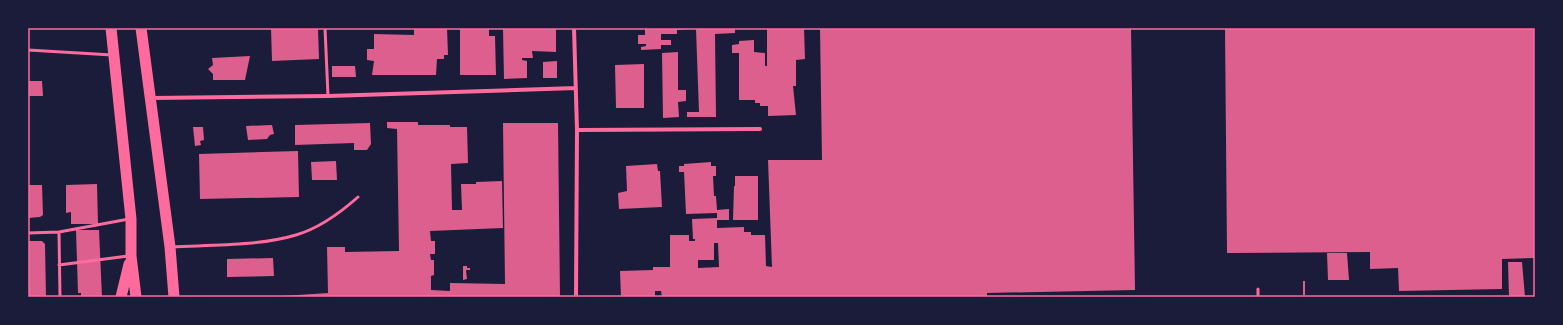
<svg xmlns="http://www.w3.org/2000/svg" width="1563" height="325" viewBox="0 0 1563 325" font-family="Quicksand,sans-serif">
  <style>
    .building { fill: #dd5f8e; fill-rule: evenodd }
    .lines { fill: none; stroke-linecap: round; stroke-linejoin: round }
    .service { stroke: #ff6b9d; stroke-width: 3 }
    .minor { stroke: #ff6b9d; stroke-width: 4 }
    .trunk { stroke: #ff6b9d; stroke-width: 11 }
    .neatline { fill: none; stroke: #ff6b9d; stroke-width: 1.5 }
  </style>
  <rect width="100%" height="100%" fill="#1b1b3a"/>
  <path class="building" d="M271 28H318L319 59 272 61Z
    M414 28H447L448 55H444V59H437L436 75H372L374 61 367 60V49H374V34L414 35Z
    M460 28H489V36H495L496 75H460Z
    M510 28H556V52L532 51 533 58H522V60L527 61V78L504 79 503 29Z
    M645 28H689V29L677 30V34H661V40H671V45H661V49L641 50V47L646 46V44H638V35H645Z
    M692 28H735V33L715 34 716 117H687V112H699L696 29H692Z
    M767 28H804L805 59 796 60V86H793L796 115 768 116V106H760V103H755V100H739V53H732V45L739 44V41L754 40V52L765 53V66H767Z
    M820 28H1131L1135 290 987 293V297H662L661 291H655V297H621L620 271 653 270V267H670V235H689V241H695V239H693L692 219 717 218V213L686 214 684 172H679V166H684V164L711 162V166H716V176H713L714 196H716L717 210 729 209V220H717V228L744 227V232H751V235H765L766 266 772 267 768 160H822ZM714 243H718L719 267 698 268V260H714Z
    M1225 28H1535V258L1502 259V289L1399 291 1398 268 1370 269V252L1227 253Z
    M678 52V90H686V101L678 102 679 117 663 118 662 53Z
    M250 56 245 80H213V74L208 69 213 65 212 58Z
    M557 61V78H543V62Z
    M644 64V108H616L615 65Z
    M332 66H355L356 77H332Z
    M28 81H42L43 96H28Z
    M387 122H418V125H450V127H467L468 163 451 164 452 210H462L461 184H476V182L502 181 503 228 430 231 431 241H435V254H430L431 260H434V275L431 276V290L450 291V283L505 284 503 123H558L560 297H283V296L328 293 327 247H345V252L399 251 397 129 387 128Z
    M370 123 371 144 367 150H354V143L295 145V125Z
    M272 125 274 134 270 135 267 139 248 140 246 126Z
    M193 127H203L204 140 200 141 201 145 195 146Z
    M298 151 299 197 200 199 199 154Z
    M336 161 337 180H312L311 162Z
    M657 164 658 171H660L662 207 619 209 618 193 627 191 626 166Z
    M735 176H758V220H733L734 186H735Z
    M97 184 98 224H71V212L66 213V185Z
    M28 185H42L43 215 40 217 28 218Z
    M76 230H99L102 297H81V293H78Z
    M28 241H42L45 244 46 297H28Z
    M1327 253H1347L1349 280H1328Z
    M273 258 274 276 227 277V259Z
    M1508 262H1522L1525 297H1509Z
    M463 266H467V268H470V270H466L467 279 463 280Z
    M1303 281H1305V295H1303Z"/>
  <g class="lines">
    <path class="service" d="M325 28 328 96
      M28 50 112 55
      M59 232 60 297
      M28 233 59 232 129 219
      M172 247C211 245 259 246 296 235 320 228 340 213 358 197
      M59 265 128 256
      M1258 297V289"/>
    <path class="minor" d="M574 28 577 130 576 297
      M152 98 328 96 576 88
      M577 130 760 129"/>
    <path class="trunk" d="M111 28 131 219V256L136 297
      M141 28 170 247 174 297
      M121 297 129 264"/>
  </g>
  <rect width="1563" height="325" fill="none" stroke="#1b1b3a" stroke-width="58"/>
  <rect x="29" y="29" width="1505" height="267" class="neatline"/>
</svg>
